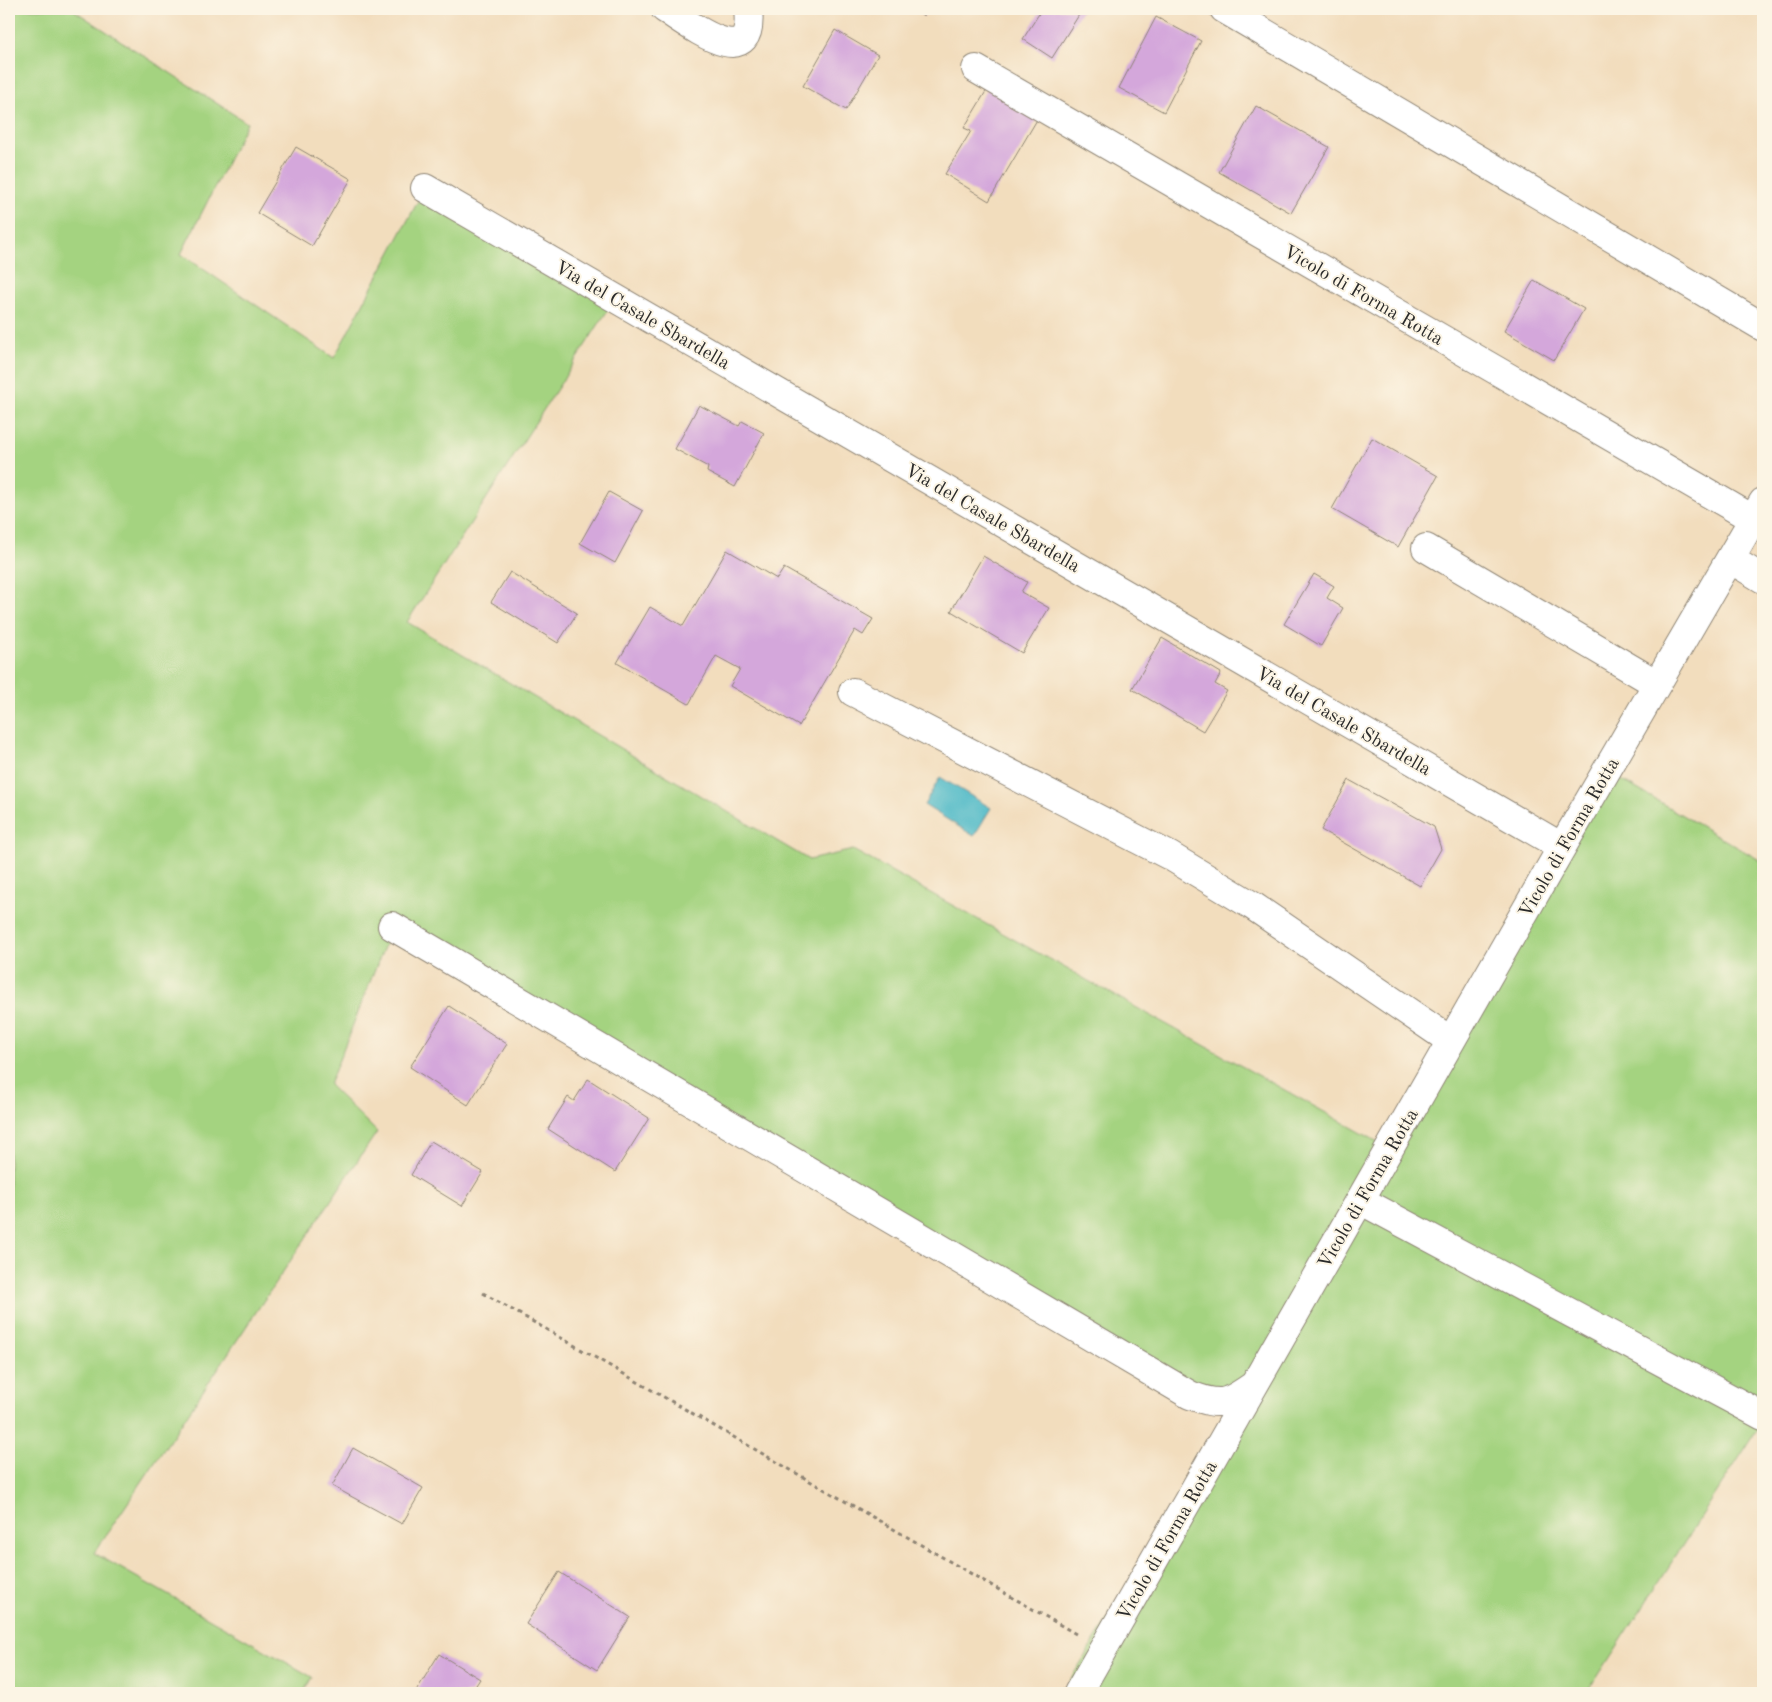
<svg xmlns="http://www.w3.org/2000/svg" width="1772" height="1702" viewBox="0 0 1772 1702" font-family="'Old Standard TT',serif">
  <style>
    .green { fill: #a4d380; stroke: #687f56 }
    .water { fill: #4db9c7; stroke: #3c7279 }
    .building { fill: #d4a7db }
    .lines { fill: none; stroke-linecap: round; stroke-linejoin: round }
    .minor-casing { stroke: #8e8474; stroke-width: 30 }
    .path { stroke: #8e8474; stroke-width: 3; stroke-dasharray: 4 4; stroke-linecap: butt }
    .minor { stroke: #fff; stroke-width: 28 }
    .labels { text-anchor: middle; stroke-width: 4; stroke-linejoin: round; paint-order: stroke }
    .street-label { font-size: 19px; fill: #2b2b2b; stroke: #fcf5e5 }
  </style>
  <rect width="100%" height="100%" fill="#fcf5e5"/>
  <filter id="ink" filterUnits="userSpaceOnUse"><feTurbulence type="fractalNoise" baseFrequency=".02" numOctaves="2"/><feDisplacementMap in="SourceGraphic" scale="10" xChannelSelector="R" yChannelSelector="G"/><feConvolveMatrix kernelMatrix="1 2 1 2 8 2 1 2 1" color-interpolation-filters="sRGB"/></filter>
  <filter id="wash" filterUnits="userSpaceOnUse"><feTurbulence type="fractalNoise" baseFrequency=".0096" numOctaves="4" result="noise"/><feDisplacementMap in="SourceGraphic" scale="20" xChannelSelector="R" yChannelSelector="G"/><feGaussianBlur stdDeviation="1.12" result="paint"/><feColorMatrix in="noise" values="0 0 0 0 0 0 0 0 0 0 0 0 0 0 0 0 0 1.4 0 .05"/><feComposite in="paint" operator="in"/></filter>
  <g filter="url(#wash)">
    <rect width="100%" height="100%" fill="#f2ddbd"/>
    <path class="green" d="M9 9H72L247 123 181 254 334 358 425 188 615 299 407 622 809 860 853 850 1389 1148 1606 771 1763 862V1421L1587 1693H1062L1253 1386H1175L392 927 329 1085 377 1132 94 1553 312 1677 303 1693H9Z"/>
    <path class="water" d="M940 777 991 808 974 836 924 805Z"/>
    <g id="blocks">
      <path class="building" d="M912 9H928L924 16Z
        M1042 9 1082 10 1052 58 1023 39Z
        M1156 17 1201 41 1164 112 1119 88Z
        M835 30 878 55 846 110 803 86Z
        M988 88 1038 118 989 201 945 174 971 131 964 128Z
        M1256 106 1329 147 1291 213 1219 172Z
        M296 147 351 179 312 246 257 213Z
        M1534 280 1584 309 1554 360 1504 331Z
        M699 405 739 426 742 421 764 433 735 487 707 472 708 467 675 449Z
        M1372 438 1438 476 1398 547 1332 509Z
        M609 492 643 511 615 563 580 543Z
        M727 550 777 579 784 568 873 619 863 635 855 630 799 726 730 686 740 669 716 656 689 704 617 663 650 607 683 626Z
        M983 556 1027 582 1021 592 1049 608 1022 653 951 611Z
        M510 572 577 613 558 643 491 602Z
        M1314 574 1334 586 1327 598 1343 608 1321 646 1284 624Z
        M1162 638 1221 673 1215 684 1227 691 1203 731 1132 689Z
        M1349 780 1434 827 1441 849 1420 886 1321 830Z
        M449 1006 507 1044 468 1105 410 1067Z
        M588 1079 649 1118 615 1172 548 1129 568 1097 574 1101Z
        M431 1141 483 1172 462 1206 411 1175Z
        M353 1448 423 1488 402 1524 332 1486Z
        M559 1572 630 1617 597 1670 526 1624Z
        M439 1654 480 1679 471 1693H415Z"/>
    </g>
  </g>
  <g filter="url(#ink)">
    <use href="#blocks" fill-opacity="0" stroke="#8e8474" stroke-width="1"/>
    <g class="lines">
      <defs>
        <path id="minor" d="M665 9C689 24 756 77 748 9
          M1224 9 1763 327
          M976 69 1753 519
          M425 188 1562 847
          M1426 548 1657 684
          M1730 559 1763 579
          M853 692 1170 856 1253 906 1451 1041
          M392 926 1190 1395C1222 1407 1227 1404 1254 1385
          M1360 1200 1763 1416
          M1078 1693 1562 847 1763 502"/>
      </defs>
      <use href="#minor" class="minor-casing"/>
      <path class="path" d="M483 1293 1076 1634"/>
      <use href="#minor" class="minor"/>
    </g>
  </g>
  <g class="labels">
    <g class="street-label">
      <text transform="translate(1364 294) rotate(30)" y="7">Vicolo di Forma Rotta</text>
      <text transform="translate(643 314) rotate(30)" y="7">Via del Casale Sbardella</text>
      <text transform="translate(993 517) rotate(30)" y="7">Via del Casale Sbardella</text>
      <text transform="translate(1344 720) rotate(30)" y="7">Via del Casale Sbardella</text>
      <text transform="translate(1568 837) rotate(-60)" y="7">Vicolo di Forma Rotta</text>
      <text transform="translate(1367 1188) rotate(-60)" y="7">Vicolo di Forma Rotta</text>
      <text transform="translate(1166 1540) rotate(-60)" y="7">Vicolo di Forma Rotta</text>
    </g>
  </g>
  <rect width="1772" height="1702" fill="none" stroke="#fcf5e5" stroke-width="30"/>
</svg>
